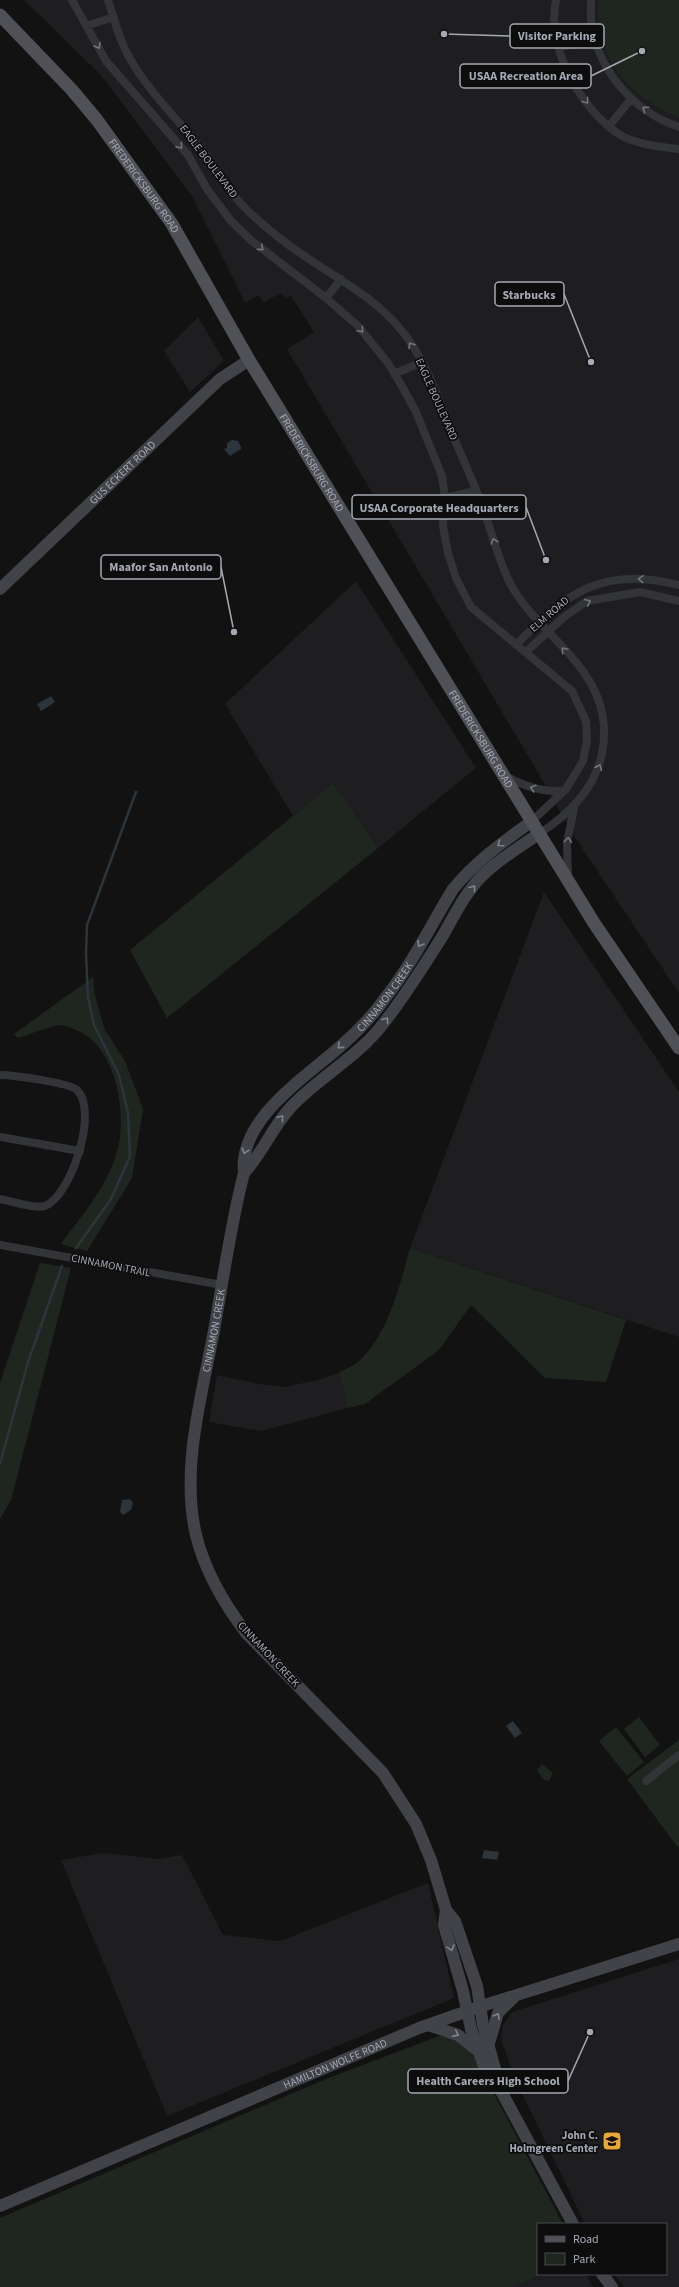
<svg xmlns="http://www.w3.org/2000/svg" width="679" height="2287" viewBox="0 0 679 2287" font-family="'Source Sans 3',sans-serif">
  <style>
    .built { fill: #1e1e20 }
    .green { fill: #1e261f }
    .water { fill: #2c353b }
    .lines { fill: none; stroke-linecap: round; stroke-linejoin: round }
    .stream { stroke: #2c353b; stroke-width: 2.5 }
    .street { stroke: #333438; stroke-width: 8 }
    .secondary { stroke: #414348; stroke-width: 12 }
    .primary { stroke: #4f5157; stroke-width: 13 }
    .oneway { stroke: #71747c }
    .oneway2 { stroke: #81858e }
    .labels { text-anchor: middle; stroke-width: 3.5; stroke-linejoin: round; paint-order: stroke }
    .street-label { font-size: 11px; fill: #a4a9b3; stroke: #0d0d0e }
    .poi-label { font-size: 11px; font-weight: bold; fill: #a4a9b3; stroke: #0d0d0e; text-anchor: end }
    .leader { fill: none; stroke: #a4a9b3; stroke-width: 1.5 }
    .callout-dot { fill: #a4a9b3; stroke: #0d0d0e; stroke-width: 1.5 }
    .callout { fill: #0d0d0e; stroke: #a4a9b3; stroke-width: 1.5 }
    .callout-label { font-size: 12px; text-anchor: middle; font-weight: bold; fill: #a4a9b3 }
  </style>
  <rect width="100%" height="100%" fill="#121213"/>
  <path class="built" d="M24 0H679V993L574 836 537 771 287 349 314 332 291 296 287 298 280 293 264 303 259 295 245 303 192 196 101 75Z
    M198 317 224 361 190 392 164 351Z
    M356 581 476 768 378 848 333 783 293 816 225 704Z
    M544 892 679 1092V1337L410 1248Z
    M339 1373 348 1408 261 1431 209 1422 217 1375 259 1384 283 1387 319 1380Z
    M103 1853 160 1859 182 1855 223 1935 280 1941 428 1883 454 1998 167 2116 61 1860Z
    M679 1959V2287H624L614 2274H666V2224H585L516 2081 501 2040 503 2025 512 2012Z
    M544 2274H586L593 2287H513Z"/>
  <path class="green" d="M598 0H679V117C627 97 595 57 598 0Z
    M333 783 378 848 167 1018 130 950Z
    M93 977 95 996 105 1030 125 1061 143 1109 132 1178 87 1251 61 1244C82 1215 107 1187 117 1152 128 1114 116 1045 76 1030 72 1028 66 1025 61 1025 53 1025 28 1035 18 1038L14 1034Z
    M410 1248 626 1320 606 1382 545 1378 471 1305 439 1350 365 1404 348 1408 339 1373C345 1369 353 1366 358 1362 388 1335 400 1285 410 1248Z
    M40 1263 71 1268 11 1500 0 1519V1383Z
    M639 1717 660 1745 645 1757 624 1729Z
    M616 1727 644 1762 627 1776 599 1741Z
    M679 1740V1849L627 1779Z
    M542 1764 553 1773 549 1781 544 1780 537 1770Z
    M439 2036C453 2036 464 2043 473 2054L563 2224H538V2274H544L513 2287H0V2218L326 2079Z"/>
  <path class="water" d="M232 440 238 441 241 447V449L230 456 224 449 227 448V443Z
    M51 696 55 702 41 711 37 704Z
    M130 1499 133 1503 131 1510 123 1515 120 1512 122 1500Z
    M513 1721 522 1733 515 1738 506 1726Z
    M484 1850 499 1852 497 1860 482 1858Z"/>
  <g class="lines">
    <path class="stream" d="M76 1248 111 1199 130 1156 128 1113 119 1075 94 1025 88 997 86 954 87 925 136 792
      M0 1464 28 1362 62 1266"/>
    <path class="street" d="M72 0 106 61 188 155 207 189 231 221 252 241 326 298 358 326 388 363 403 388 416 412 442 476 445 498 443 526 448 553 456 578 471 607 572 691 586 721 587 741 583 761 566 789 532 821
      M108 0C113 16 118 34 125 49 143 87 178 119 204 152 216 167 224 184 236 198 251 216 269 230 286 243 325 273 371 292 402 331 426 360 438 398 452 433 463 460 476 487 485 514 493 537 499 561 510 583 535 631 595 661 603 718 610 770 582 806 540 833
      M556 0C546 47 580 107 617 133 633 144 661 147 679 149
      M591 0C591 9 590 19 592 28 601 74 635 112 679 127
      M86 26 114 17
      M559 48 595 38
      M609 126 631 99
      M326 298 341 279
      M394 374 422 362
      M445 498 476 491
      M516 645C567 592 602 566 679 585
      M526 652 564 617 587 601 640 592 679 601
      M505 776C525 786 540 792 563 791
      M568 878 567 842 575 804
      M0 1075C13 1075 70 1083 77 1090 99 1111 71 1196 45 1206 36 1209 11 1201 0 1199
      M0 1137 80 1151
      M0 1245 222 1285
      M646 1781 679 1755"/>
    <g class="secondary">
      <path id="s1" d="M0 589 220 379 249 360"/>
      <path d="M244 1173C263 1153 272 1127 291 1107 319 1077 358 1057 383 1024 405 996 423 967 442 937 454 916 465 893 482 876 499 859 520 847 540 833"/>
      <path d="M446 1910 444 1925 463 1991 471 2029 487 2075 501 2091 573 2224"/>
      <path d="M428 2025 458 2035 477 2050"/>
      <path d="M489 2043 498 2013 514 1997"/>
      <path id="s2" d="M501 2091 483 2025 477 1986 455 1921 446 1910 431 1860 416 1824 383 1773 247 1634C224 1604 205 1572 196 1535 180 1467 203 1392 215 1325 224 1274 231 1223 244 1173 238 1118 308 1076 343 1044 359 1030 374 1014 386 997 412 964 431 925 453 889 476 861 503 842 532 821"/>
      <path id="s3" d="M0 2206 419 2028 488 2004 679 1944"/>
      <path d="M602 2274 612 2287"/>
    </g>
    <path class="primary" id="s4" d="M0 15 72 90 97 120 172 224 249 360 594 923 679 1048"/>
  </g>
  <defs><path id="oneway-chevron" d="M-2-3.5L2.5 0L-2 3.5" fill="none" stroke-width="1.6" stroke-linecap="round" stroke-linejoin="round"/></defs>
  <g class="oneway">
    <use href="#oneway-chevron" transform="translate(98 46) rotate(60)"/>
    <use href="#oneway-chevron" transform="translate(586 101) rotate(52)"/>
    <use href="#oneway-chevron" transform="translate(645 109) rotate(-146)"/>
    <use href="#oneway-chevron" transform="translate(180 146) rotate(50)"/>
    <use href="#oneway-chevron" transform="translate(261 248) rotate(40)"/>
    <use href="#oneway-chevron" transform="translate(361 330) rotate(49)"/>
    <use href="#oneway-chevron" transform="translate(411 345) rotate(-122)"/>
    <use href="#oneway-chevron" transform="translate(494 541) rotate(-109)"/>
    <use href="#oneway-chevron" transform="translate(641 579) rotate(-176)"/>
    <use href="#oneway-chevron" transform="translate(588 602) rotate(-23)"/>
    <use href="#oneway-chevron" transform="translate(564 650) rotate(-131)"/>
    <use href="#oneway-chevron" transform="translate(599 767) rotate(-67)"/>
    <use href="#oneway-chevron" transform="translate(533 788) rotate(-162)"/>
    <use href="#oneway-chevron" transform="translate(568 840) rotate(-86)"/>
  </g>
  <g class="oneway2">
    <use href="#oneway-chevron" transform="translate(500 844) rotate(145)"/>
    <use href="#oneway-chevron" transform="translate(473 888) rotate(-53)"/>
    <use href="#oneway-chevron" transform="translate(420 944) rotate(121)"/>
    <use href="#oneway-chevron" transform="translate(386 1020) rotate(-53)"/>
    <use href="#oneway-chevron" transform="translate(340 1046) rotate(139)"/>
    <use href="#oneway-chevron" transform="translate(281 1118) rotate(-50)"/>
    <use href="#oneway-chevron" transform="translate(245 1151) rotate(108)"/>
    <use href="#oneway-chevron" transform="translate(451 1948) rotate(74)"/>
    <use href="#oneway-chevron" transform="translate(497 2016) rotate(-61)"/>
    <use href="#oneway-chevron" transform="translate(456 2034) rotate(26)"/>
  </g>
  <defs>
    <symbol id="school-square" viewBox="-11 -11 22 22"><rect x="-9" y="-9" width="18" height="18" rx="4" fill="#e6a737" stroke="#0d0d0e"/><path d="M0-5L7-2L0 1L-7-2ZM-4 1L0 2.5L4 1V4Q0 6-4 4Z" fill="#111"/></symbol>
  </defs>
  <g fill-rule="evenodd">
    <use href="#school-square" x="601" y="2130" width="22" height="22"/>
  </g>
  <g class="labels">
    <g class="street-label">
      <text transform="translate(209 161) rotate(53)" y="4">EAGLE BOULEVARD</text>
      <text dy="4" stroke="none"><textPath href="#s4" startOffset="224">FREDERICKSBURG ROAD</textPath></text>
      <text transform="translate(437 399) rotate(66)" y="4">EAGLE BOULEVARD</text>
      <text dy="4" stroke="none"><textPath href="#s4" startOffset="548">FREDERICKSBURG ROAD</textPath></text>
      <text dy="4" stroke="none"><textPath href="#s1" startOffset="169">GUS ECKERT ROAD</textPath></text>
      <text transform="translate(549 614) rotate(-41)" y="4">ELM ROAD</text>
      <text dy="4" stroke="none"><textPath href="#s4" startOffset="872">FREDERICKSBURG ROAD</textPath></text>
      <text dy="4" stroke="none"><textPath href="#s2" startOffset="1249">CINNAMON CREEK</textPath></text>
      <text transform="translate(111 1265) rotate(11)" y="4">CINNAMON TRAIL</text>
      <text dy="4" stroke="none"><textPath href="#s2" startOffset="856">CINNAMON CREEK</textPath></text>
      <text transform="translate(269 1654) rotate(47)" y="4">CINNAMON CREEK</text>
      <text dy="4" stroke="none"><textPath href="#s3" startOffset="364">HAMILTON WOLFE ROAD</textPath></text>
    </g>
    <g class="poi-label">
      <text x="598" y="2139">John C.<tspan x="598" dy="13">Holmgreen Center</tspan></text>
    </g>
  </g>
  <path class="leader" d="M444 34L510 36M642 51L591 76M591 362L564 294M546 560L526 507M234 632L221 567M590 2032L568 2081"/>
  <g class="callout-dot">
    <circle cx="444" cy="34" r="4"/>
    <circle cx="642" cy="51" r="4"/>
    <circle cx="591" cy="362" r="4"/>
    <circle cx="546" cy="560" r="4"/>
    <circle cx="234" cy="632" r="4"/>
    <circle cx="590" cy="2032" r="4"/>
  </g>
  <g class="callout">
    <rect x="510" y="24" width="94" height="24" rx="4"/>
    <rect x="460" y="64" width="131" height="24" rx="4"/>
    <rect x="495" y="282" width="69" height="24" rx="4"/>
    <rect x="352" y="495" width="174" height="24" rx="4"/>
    <rect x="101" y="555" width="120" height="24" rx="4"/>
    <rect x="408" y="2069" width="160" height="24" rx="4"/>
  </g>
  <g class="callout-label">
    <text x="557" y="40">Visitor Parking</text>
    <text x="526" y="80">USAA Recreation Area</text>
    <text x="529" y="299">Starbucks</text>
    <text x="439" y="512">USAA Corporate Headquarters</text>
    <text x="161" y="571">Maafor San Antonio</text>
    <text x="488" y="2085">Health Careers High School</text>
  </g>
  <rect x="537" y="2223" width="130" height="52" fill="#0d0d0e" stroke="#494b50"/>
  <rect x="545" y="2236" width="20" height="6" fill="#4f5157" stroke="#494b50"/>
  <text x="573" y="2243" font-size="12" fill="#a4a9b3">Road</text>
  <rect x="545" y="2253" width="20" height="12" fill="#1e261f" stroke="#494b50"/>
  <text x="573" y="2263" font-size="12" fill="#a4a9b3">Park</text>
</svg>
